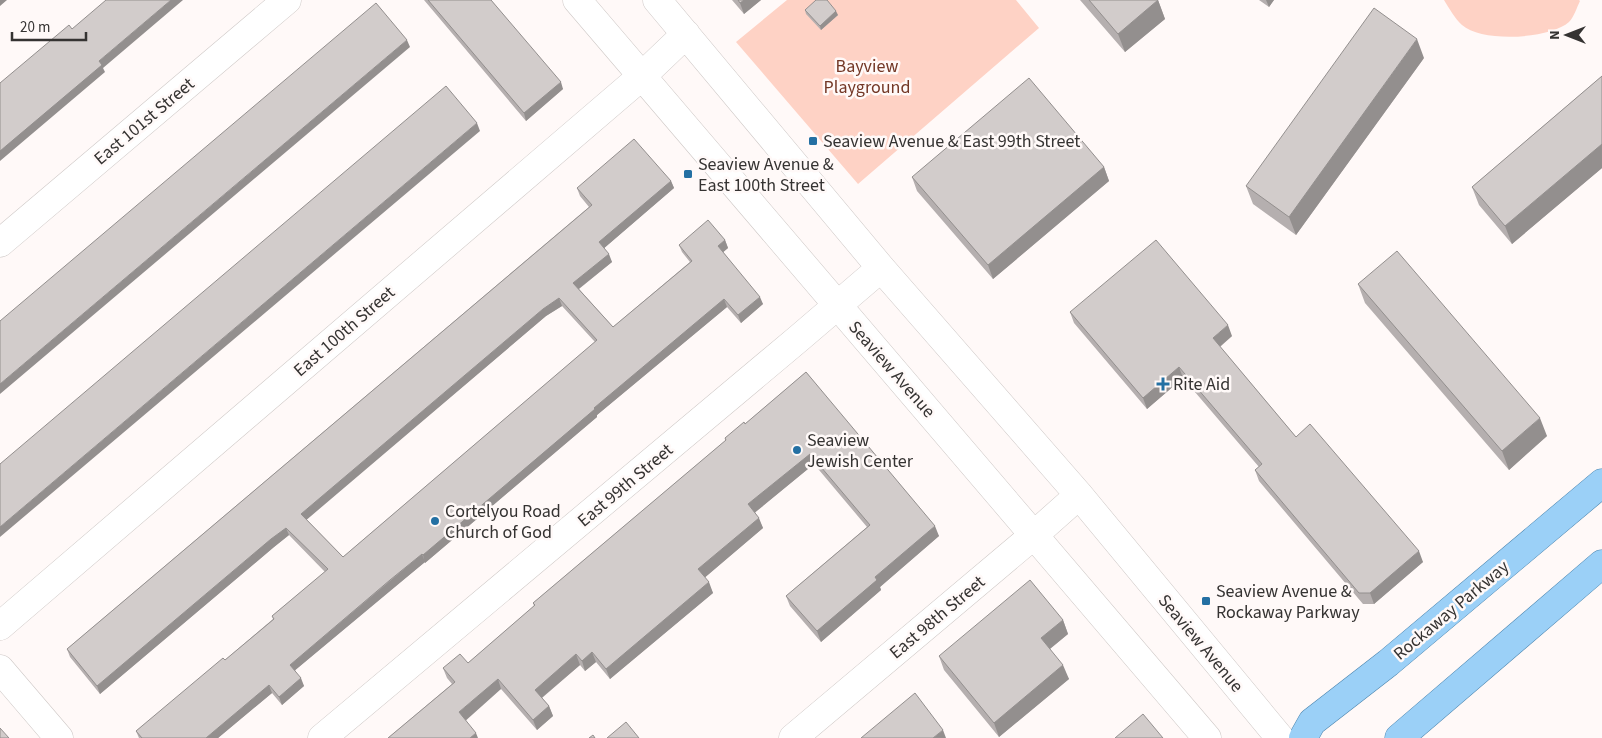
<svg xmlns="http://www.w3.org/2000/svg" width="1602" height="738" viewBox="0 0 1602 738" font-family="'Source Sans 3',sans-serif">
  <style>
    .green { fill: #fed2c5 }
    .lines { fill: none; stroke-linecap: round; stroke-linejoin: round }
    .minor-casing { stroke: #cec8c6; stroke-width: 29 }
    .major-casing { stroke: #4c85ae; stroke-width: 29 }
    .minor { stroke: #fff; stroke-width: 28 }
    .major { stroke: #9bd0f7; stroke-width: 28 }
    .wall { fill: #b5afaf; fill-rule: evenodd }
    .shaded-wall { fill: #938f8e }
    .building { fill: #d2cccb; stroke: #938f8e; fill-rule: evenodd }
    .poi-dot { fill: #2470a3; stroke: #fff9f8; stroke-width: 2 }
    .labels { text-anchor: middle; stroke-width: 5; stroke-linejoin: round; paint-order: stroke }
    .park-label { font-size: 18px; fill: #733725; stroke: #fff9f8 }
    .street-label { font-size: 18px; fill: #353332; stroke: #fff9f8 }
    .poi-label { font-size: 18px; fill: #353332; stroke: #fff9f8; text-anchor: start }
  </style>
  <rect width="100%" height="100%" fill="#fff9f8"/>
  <path class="green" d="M787 0H1016L1039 28 858 184 736 42Z
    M1444 0H1579L1580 1C1577 7 1574 17 1569 22 1550 39 1482 43 1462 25 1455 19 1449 8 1444 0Z"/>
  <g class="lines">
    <defs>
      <path id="minor" d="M577 0 1207 738
        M657 0 881 268 1079 495 1280 738
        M0 243 287 0
        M0 626 642 76 686 34
        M0 669 59 738
        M322 738 798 339 881 268
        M793 738 1034 535 1079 495"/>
      <path id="major" d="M1303 738 1312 722 1388 663 1602 483
        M1399 738 1602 564"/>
    </defs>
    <use href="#minor" class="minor-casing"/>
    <use href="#major" class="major-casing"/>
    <use href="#minor" class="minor"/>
    <use href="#major" class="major"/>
  </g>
  <path class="wall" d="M424 0H491L563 89 526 121Z
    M732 0H761L744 14Z
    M1080 0H1158L1165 19 1125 52Z
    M1259 0H1274L1269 7Z
    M805 10 838 15 821 30 806 14Z
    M1424 58 1296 235 1253 204 1246 186Z
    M1602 76V168L1512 244 1479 205 1472 187Z
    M1104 167 1109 181 993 279 917 191 912 177Z
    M671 181 674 188 604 248 612 262 579 289 613 327 690 262 682 252 679 245 725 240 728 248 723 252 763 304 741 323 727 307 597 415V417L425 563V562L393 588 295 670 304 686 282 705 272 693 218 738H139L136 731 225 660 273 619 272 616 325 572 289 535 274 547 100 694 70 657 67 649 589 207 580 196 577 188ZM562 306 595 342 343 557 306 519 546 316Z
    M1358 284 1547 436 1509 470 1365 303Z
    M1070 312 1232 336 1220 347 1296 437 1423 562 1374 604H1363L1259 481 1255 470 1259 467 1183 378 1147 409 1074 323Z
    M806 372 939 536 880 587 881 590 821 642 790 606 786 596 867 527 814 464 755 512 763 528 705 577 713 593 610 679 596 662 585 671 580 665 542 698 549 706 553 716 537 730 501 689 388 738 452 684 447 678 443 668 468 663 534 606 533 603 725 441V438L745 424Z
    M1063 620 1068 634 1050 649 1069 679 999 737 944 670 939 656Z"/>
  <path class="shaded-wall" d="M0 0H7L0 6Z
    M171 0H183L103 68 105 72 0 161V151L99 61Z
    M744 0H761L744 14 740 3Z
    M1158 0 1165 19 1125 52 1118 34Z
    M1266 0H1274L1269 7Z
    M836 11 838 15 821 30 820 26Z
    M1417 39 1424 58 1296 235 1289 217Z
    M407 40 410 47 0 394V384Z
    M561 82 563 89 526 121 524 113Z
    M477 123 480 131 0 537V527Z
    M1602 144V168L1512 244 1505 226Z
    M1104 167 1109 181 993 279 988 265Z
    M671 181 674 188 602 250 599 242Z
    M725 240 728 248 721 254 718 246Z
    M609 254 612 262 576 291 573 283Z
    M760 297 763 304 741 323 738 315Z
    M559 298 562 306 546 316 304 522 301 514 543 309Z
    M724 299 727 307 597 415V417L425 563 423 555 594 408Z
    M1228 325 1232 336 1217 349 1213 338Z
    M1179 367 1183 378 1147 409 1143 398Z
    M1540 418 1547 436 1509 470 1502 451Z
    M810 454 814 464 752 515 748 504Z
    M759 518 763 528 702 580 698 569Z
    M935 526 939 536 880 587 881 590 821 642 817 631 875 577Z
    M286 528 289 535 274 547 100 694 97 686 271 539Z
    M1419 551 1423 562 1374 604 1370 593Z
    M422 554 425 562 293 672 290 665Z
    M709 582 713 593 610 679 606 669Z
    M1063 620 1068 634 1046 652 1041 638Z
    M592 652 596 662 585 671 582 661Z
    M576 654 580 665 539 700 535 690Z
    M1063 665 1069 679 999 737 994 723Z
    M301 678 304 686 282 705 279 697Z
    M498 679 501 689 463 723 459 712Z
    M269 685 272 693 218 738H206Z
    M549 706 553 716 537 730 533 720Z
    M943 730 946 738H933Z
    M476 733 478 738H470Z"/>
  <path class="building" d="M106 0H171L99 61 102 65 0 151V83L69 25 72 29Z
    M428 0H491L561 82 524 113Z
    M738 0H744L740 3Z
    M816 0H827L836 11 820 26 805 10Z
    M1089 0H1158L1118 34Z
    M376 3 407 40 0 384V321Z
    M1374 8 1417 39 1289 217 1246 186Z
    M1602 76V144L1505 226 1472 187Z
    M1029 78 1104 167 988 265 912 177Z
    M446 86 477 123 0 527V464Z
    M634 139 671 181 599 242 609 254 573 283 613 327 692 261 679 245 708 220 725 240 718 246 760 297 738 315 724 299 594 408 595 409 423 555 422 554 390 580 290 665 301 678 279 697 269 685 206 738H142L136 731 223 658 225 660 274 619 272 616 328 569 286 528 271 539 97 686 67 649 592 205 577 188ZM559 298 597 340 343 557 301 514 543 309Z
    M1156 240 1228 325 1213 338 1296 437 1310 424 1419 551 1370 593H1359L1255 470 1262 464 1179 367 1143 398 1070 312Z
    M1397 251 1540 418 1502 451 1358 284Z
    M806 372 935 526 875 577 877 580 817 631 786 596 870 525 810 454 748 504 759 518 698 569 709 582 606 669 592 652 582 661 576 654 535 690 549 706 533 720 498 679 459 712 476 733 470 738H388L455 682 443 668 460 654 468 663 535 605 533 603 726 440 725 438 744 422 745 424Z
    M1030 580 1063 620 1041 638 1063 665 994 723 939 656Z
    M915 693 943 730 933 738H861Z
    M1143 714 1163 738H1115Z
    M626 722 639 738H607Z
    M0 728 9 738H0Z
    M593 735 595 738H589Z"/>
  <g class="poi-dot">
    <rect x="808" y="136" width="10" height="10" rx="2.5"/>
    <rect x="683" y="169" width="10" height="10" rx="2.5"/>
    <path d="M1160.5 376.5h5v5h5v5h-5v5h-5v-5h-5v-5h5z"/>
    <circle cx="797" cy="450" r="5"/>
    <circle cx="435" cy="521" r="5"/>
    <rect x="1201" y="596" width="10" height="10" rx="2.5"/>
  </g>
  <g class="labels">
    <g class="park-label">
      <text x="867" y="72">Bayview<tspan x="867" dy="21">Playground</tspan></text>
    </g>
    <g class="street-label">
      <text transform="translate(144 121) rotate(-40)" y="6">East 101st Street</text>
      <text transform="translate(344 331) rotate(-41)" y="6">East 100th Street</text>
      <text transform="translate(892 369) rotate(49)" y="6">Seaview Avenue</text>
      <text transform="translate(625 485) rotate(-40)" y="6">East 99th Street</text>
      <text transform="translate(1451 610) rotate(-40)" y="6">Rockaway Parkway</text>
      <text transform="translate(937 617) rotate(-40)" y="6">East 98th Street</text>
      <text transform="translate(1201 643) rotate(50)" y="6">Seaview Avenue</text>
    </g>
    <g class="poi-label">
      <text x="823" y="147">Seaview Avenue &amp; East 99th Street</text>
      <text x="698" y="170">Seaview Avenue &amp;<tspan x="698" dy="21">East 100th Street</tspan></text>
      <text x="1173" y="390">Rite Aid</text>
      <text x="807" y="446">Seaview<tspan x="807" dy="21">Jewish Center</tspan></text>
      <text x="445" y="517">Cortelyou Road<tspan x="445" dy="21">Church of God</tspan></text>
      <text x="1216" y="597">Seaview Avenue &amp;<tspan x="1216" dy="21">Rockaway Parkway</tspan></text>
    </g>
  </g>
  <g transform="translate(1567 35) rotate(270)" stroke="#fff9f8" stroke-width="4" paint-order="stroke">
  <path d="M0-4L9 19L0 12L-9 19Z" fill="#353332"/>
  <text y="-8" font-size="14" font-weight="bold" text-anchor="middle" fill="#353332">N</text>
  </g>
  <path d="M12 32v8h74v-8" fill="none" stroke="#353332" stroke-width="2.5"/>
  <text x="20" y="32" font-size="15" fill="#353332" stroke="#fff9f8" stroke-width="4" paint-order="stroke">20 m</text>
</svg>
